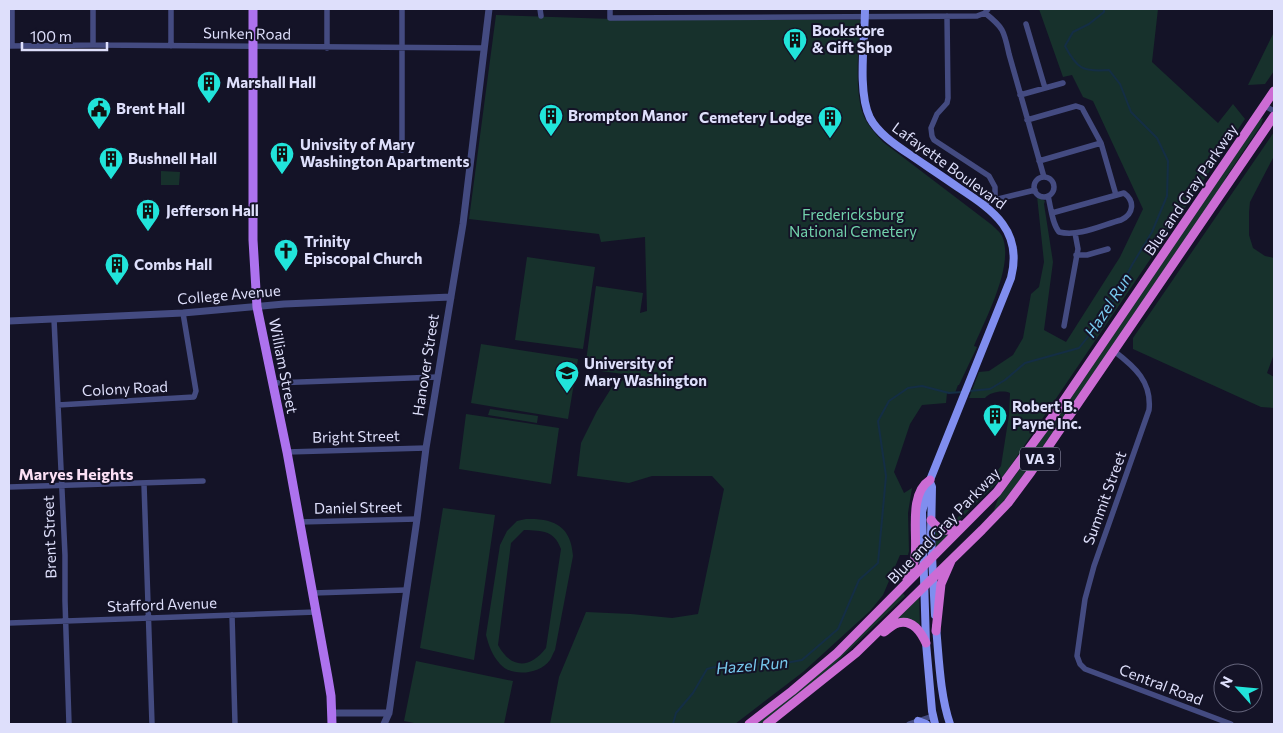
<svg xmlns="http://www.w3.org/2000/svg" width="1283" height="733" viewBox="0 0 1283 733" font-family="Commissioner,sans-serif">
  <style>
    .green { fill: #17312c; fill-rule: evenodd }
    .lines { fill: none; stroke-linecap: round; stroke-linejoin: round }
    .stream { stroke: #142e45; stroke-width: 2 }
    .minor { stroke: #444b81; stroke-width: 5.5 }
    .tertiary { stroke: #444b81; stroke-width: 7 }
    .secondary { stroke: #808eef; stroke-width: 8 }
    .primary { stroke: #ad72ee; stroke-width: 9 }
    .trunk { stroke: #cc6cd4; stroke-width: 9 }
    .labels { text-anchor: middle; stroke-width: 4; stroke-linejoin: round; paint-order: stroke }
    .shield { fill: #141327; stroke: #a1a2bb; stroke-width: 1 }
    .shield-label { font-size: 14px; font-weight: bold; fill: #dedffb }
    .poi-label { font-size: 15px; font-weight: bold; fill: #dedffb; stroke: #141327; text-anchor: start }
    .street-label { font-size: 15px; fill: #dedffb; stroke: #141327 }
    .park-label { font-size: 15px; fill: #72d3ac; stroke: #141327 }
    .water-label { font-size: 16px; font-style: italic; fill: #78caef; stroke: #141327 }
    .neighbourhood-label { font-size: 16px; font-weight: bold; fill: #fbe0f5; stroke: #141327 }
  </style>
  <rect width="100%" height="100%" fill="#141327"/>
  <path class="green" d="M1039 9H1158L1152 62 1218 123 1233 104 1245 119 1003 477 953 526 943 528V521L957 518 976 499 1001 466 1009 415 1010 393C1003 390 990 392 985 398H969L979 372 989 371 1013 355 1023 338 1031 294 1039 287 1044 262 1037 196 1045 201 1044 204 1053 262 1044 330 1066 342 1120 257 1143 209 1093 101 1083 97 1072 75 1063 77Z
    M496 15 642 20H860C859 46 854 90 863 114 867 125 875 133 883 142L992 225C995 228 1000 232 1002 236 1015 264 985 320 974 346L977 347 959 385H958L955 393H947L946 403 922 405 910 424 894 472 904 493 912 488 908 513 909 551 908 555H900L883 595 870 611 803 672 735 724H550L559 677 586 612 631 614 672 618 698 614 724 489 712 476H652L629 483 577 476 581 443 597 411 612 387 631 375 585 369 596 286 643 293 640 313 647 311 645 237 601 242 599 234 469 219Z
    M1274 32V71L1265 84 1248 85Z
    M1263 118 1261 125 1226 177 1219 193 1015 487 995 511 994 510 999 496 1017 473 1260 119Z
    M1274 132V156L1250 202 1249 212V235L1253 248 1265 256 1274 258V354L1267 373 1274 377V408L1261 407 1133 349V338Z
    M161 171 180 172 179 185H161Z
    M527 257 595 267 583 349 515 340Z
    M481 344 578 359 568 419 471 403Z
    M490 409 538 416 537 423 488 415Z
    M466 414 559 428 551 484 459 469Z
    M443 508 495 515 474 660 420 648Z
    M526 519C554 518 571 526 573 556L555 650C553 653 552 657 550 660 539 675 511 677 500 664 492 655 489 646 486 635L500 545 507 531 517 521ZM524 530C543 531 554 530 561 549L546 648C530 669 511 669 498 645L511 543Z
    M935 530 950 534 936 548Z
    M903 593 905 596 819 679 761 724H754Z
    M919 597 920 627 896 620Z
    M416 661 513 681 504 724H419L404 721Z"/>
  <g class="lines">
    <path class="stream" d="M969 391 990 389 1005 380 1025 363 1079 348 1095 328 1115 298 1132 265 1152 232 1167 196 1168 161 1157 138 1131 112 1120 84 1109 70C1083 72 1077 69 1065 46L1073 32 1089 24 1104 12V9
      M673 724 676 713 693 693 707 669 723 665 780 664 802 660 838 629 859 580 878 563 886 476 878 421 889 401 908 388 922 386 949 393 962 392"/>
    <path class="minor" d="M93 9V45
      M402 9V150
      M540 9 541 16
      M610 9V18L977 16 985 13 988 9
      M985 13C1004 28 1004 31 1009 54L1044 177
      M947 16 948 98 947 103 937 114 931 128 932 136 934 140 989 176 995 187V199
      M1026 24 1045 88
      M9 46 93 45 484 48
      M12 46V9
      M171 46V9
      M327 48V9
      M1020 95 1063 83
      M1265 106 1274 111
      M1027 120 1076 106 1082 108 1101 143 1116 195
      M1039 161 1101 143
      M1034 187a10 10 0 1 1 20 0a10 10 0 1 1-20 0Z
      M1048 196C1051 208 1052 223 1059 232 1079 237 1102 225 1121 220 1134 214 1135 201 1124 193L1052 213
      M982 203 1035 190
      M1076 255H1087L1108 249
      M54 319 65 555V601L69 724
      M1064 326 1078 249 1075 233
      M1114 351C1135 367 1152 382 1149 410L1094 566 1085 599 1077 656 1080 664 1085 669 1231 724
      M273 383 438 377
      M58 405 194 397 196 391 183 313
      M287 452 426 448
      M144 484 152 724
      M9 487 203 481
      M299 522 417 519
      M313 593 406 590
      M232 615 235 724
      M9 623 316 612
      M909 724 933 716"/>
    <path class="tertiary" d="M9 321 183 313 284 304 451 297
      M332 713H389
      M384 724 389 713 417 519 426 448 463 224 489 9"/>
    <path class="secondary" d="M865 9C865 38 857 92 870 118 878 133 894 144 909 154 925 165 942 176 959 188 994 211 1023 231 1011 278L930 480 922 512 926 643 932 711 935 724
      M930 482 932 487 931 536 935 615
      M936 627C939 658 940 695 950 724
      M918 721 926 724"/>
    <path class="primary" d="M253 9V240L257 307 287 452 328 678 331 696 332 724"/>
    <path class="trunk" d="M931 520C940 532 948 533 960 525
      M907 579C911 572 914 565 915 557 918 535 908 494 930 480
      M936 631 941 584 951 561
      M884 632C888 629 893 624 898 623 912 619 921 632 926 643
      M749 724 792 691 837 653 997 492 1056 412 1274 91
      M767 724 856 653 982 530 1008 503 1031 472 1274 116"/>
  </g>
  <defs>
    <symbol id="building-pin" viewBox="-11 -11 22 30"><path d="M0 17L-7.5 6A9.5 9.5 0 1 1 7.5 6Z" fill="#21e4da" stroke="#141327"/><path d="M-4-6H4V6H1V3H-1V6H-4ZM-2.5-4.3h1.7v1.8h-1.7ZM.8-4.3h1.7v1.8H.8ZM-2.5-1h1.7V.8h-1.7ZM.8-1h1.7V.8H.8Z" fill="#111"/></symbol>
    <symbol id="civic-pin" viewBox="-11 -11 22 30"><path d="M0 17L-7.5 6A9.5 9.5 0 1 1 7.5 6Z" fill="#21e4da" stroke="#141327"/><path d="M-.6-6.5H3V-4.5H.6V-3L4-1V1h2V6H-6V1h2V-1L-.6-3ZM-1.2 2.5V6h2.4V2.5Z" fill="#111"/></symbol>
    <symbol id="church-pin" viewBox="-11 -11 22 30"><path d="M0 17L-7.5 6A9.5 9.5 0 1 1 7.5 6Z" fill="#21e4da" stroke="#141327"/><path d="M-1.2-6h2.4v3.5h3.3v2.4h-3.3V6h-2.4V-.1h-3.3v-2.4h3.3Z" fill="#111"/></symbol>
    <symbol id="university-pin" viewBox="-11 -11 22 30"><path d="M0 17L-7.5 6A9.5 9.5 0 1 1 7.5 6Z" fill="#21e4da" stroke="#141327"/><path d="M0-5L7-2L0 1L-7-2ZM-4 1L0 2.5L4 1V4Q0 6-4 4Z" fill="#111"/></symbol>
  </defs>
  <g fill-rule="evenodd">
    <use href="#building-pin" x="781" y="26" width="28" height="38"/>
    <use href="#building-pin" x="195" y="69" width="28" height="38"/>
    <use href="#civic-pin" x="85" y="95" width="28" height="38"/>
    <use href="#building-pin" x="537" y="102" width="28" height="38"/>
    <use href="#building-pin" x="816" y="104" width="28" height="38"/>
    <use href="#building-pin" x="268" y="140" width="28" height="38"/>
    <use href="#building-pin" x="97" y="145" width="28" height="38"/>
    <use href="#building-pin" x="134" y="197" width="28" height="38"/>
    <use href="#church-pin" x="272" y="237" width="28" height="38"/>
    <use href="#building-pin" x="103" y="251" width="28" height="38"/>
    <use href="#university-pin" x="553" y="359" width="28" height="38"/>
    <use href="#building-pin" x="981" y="402" width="28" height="38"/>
  </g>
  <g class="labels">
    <rect class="shield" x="1020" y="447.5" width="40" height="23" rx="4"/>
    <g class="shield-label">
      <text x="1040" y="464">VA 3</text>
    </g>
    <g class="poi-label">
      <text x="812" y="36">Bookstore<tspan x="812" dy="17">&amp; Gift Shop</tspan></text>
      <text x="226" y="88">Marshall Hall</text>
      <text x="116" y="114">Brent Hall</text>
      <text x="568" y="121">Brompton Manor</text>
      <text x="812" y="123" text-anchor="end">Cemetery Lodge</text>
      <text x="300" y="150">Univsity of Mary<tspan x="300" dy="17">Washington Apartments</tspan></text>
      <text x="128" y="164">Bushnell Hall</text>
      <text x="166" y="216">Jefferson Hall</text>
      <text x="304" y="247">Trinity<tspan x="304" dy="17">Episcopal Church</tspan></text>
      <text x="134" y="270">Combs Hall</text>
      <text x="584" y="369">University of<tspan x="584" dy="17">Mary Washington</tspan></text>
      <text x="1012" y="412">Robert B.<tspan x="1012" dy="17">Payne Inc.</tspan></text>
    </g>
    <g class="street-label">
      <text transform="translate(247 34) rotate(1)" y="5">Sunken Road</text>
      <text transform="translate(949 166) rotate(36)" y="5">Lafayette Boulevard</text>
      <text transform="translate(1191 190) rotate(-56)" y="5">Blue and Gray Parkway</text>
      <text transform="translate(229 295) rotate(-5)" y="5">College Avenue</text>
      <text transform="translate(426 365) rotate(-81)" y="5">Hanover Street</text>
      <text transform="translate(283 366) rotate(79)" y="5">William Street</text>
      <text transform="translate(125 389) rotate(-3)" y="5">Colony Road</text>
      <text transform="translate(356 437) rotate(-1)" y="5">Bright Street</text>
      <text transform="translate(1105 498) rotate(-70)" y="5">Summit Street</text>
      <text transform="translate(358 508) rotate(-1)" y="5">Daniel Street</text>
      <text transform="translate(944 526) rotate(-46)" y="5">Blue and Gray Parkway</text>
      <text transform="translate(50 537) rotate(-92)" y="5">Brent Street</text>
      <text transform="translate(162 605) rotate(-2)" y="5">Stafford Avenue</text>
      <text transform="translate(1161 685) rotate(21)" y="5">Central Road</text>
    </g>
    <g class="park-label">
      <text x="853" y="220">Fredericksburg<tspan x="853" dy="17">National Cemetery</tspan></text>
    </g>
    <g class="water-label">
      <text transform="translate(1108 305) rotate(-57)" y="6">Hazel Run</text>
      <text transform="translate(752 665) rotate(-5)" y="6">Hazel Run</text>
    </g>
    <g class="neighbourhood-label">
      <text x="76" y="480">Maryes Heights</text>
    </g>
  </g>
  <rect width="1283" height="733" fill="none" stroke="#dedffb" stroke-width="20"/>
  <g transform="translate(1238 688) rotate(297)"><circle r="24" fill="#141327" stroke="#65657c"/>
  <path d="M0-4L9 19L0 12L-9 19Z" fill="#21e4da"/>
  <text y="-8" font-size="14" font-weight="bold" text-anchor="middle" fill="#dedffb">N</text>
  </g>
  <path d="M22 42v8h85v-8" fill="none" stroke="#dedffb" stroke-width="2.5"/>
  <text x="30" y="42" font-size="15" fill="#dedffb" stroke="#141327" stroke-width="4" paint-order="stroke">100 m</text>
</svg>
